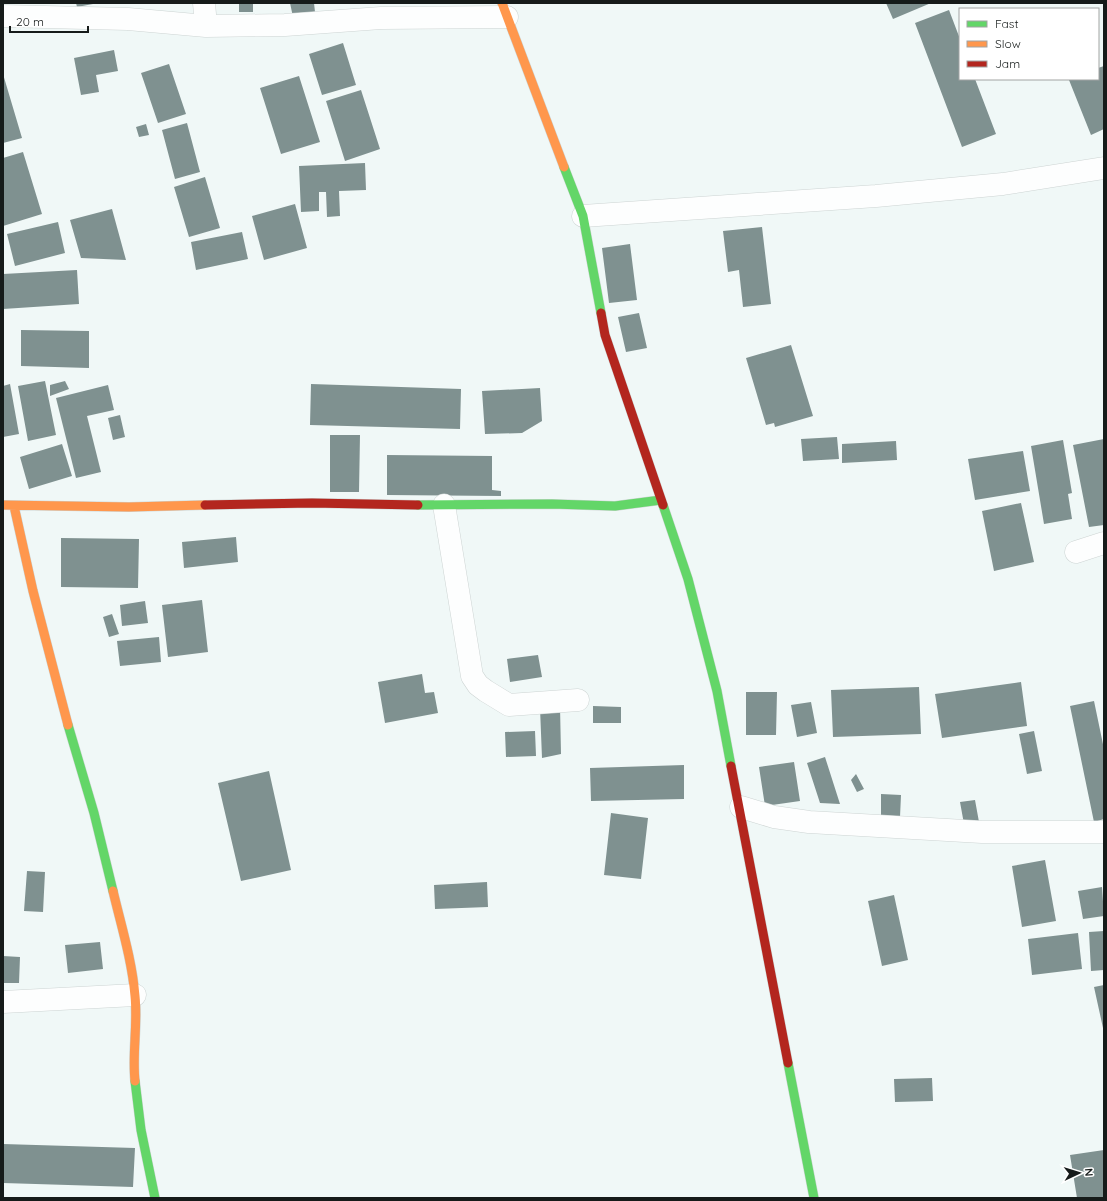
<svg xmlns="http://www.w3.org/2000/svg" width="1107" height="1201" viewBox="0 0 1107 1201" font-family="Quicksand,sans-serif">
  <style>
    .building { fill: #7f9190 }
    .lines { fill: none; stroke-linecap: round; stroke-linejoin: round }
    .street-casing { stroke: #cdd4d3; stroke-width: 23 }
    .fast-casing { stroke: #cdd4d3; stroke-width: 10 }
    .slow-casing { stroke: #cdd4d3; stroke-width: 10 }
    .jam-casing { stroke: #cdd4d3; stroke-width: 10 }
    .street { stroke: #fdfefe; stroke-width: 22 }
    .fast { stroke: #63d668; stroke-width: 9 }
    .slow { stroke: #ff974d; stroke-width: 9 }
    .jam { stroke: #b3261e; stroke-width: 9 }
  </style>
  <rect width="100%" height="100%" fill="#f0f8f7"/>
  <path class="building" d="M76 3H93V4L77 7Z
    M239 3H253V12H239Z
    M290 3H314L315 12 293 17Z
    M886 3H931L893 19Z
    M949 10 960 39V79H975L996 134 962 147 915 23Z
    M343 43 356 85 322 95 309 54Z
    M114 50 118 71 96 75 99 92 81 95 74 58Z
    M169 64 186 114 158 123 141 73Z
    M1104 66V129L1091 135 1069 80 1098 79V68Z
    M3 74 22 138 3 143Z
    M299 76 320 142 281 154 260 88Z
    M361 90 380 149 345 161 326 101Z
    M187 123 200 172 175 179 162 130Z
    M146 124 149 135 139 137 136 127Z
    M23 152 42 214 3 226V158Z
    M365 163 366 190 339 191 340 216 327 217 326 192H319V211L301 212 299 166Z
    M205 177 220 228 189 237 174 187Z
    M295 204 307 248 264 260 252 216Z
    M112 209 126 260 81 258 70 220Z
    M58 222 65 253 15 266 7 234Z
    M762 227 771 304 743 307 739 270 728 272 723 231Z
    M242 232 248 259 196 270 191 242Z
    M630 244 637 300 609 303 602 248Z
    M77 270 79 304 3 309V274Z
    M639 313 647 348 626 352 618 317Z
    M21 330 89 331V368L21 366Z
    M791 345 813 416 775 427 774 423 766 425 746 358Z
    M45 381 56 435 28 441 18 386Z
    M65 381 69 389 50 396V385Z
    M10 384 19 434 3 437V386Z
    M311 384 461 389 460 429 310 425Z
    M108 385 114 410 87 416 101 472 76 478 56 398Z
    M540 388 542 421 522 433 485 434 482 391Z
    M120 415 125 437 113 440 108 418Z
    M330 435H360L359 492H330Z
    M837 437 839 459 803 461 801 439Z
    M1104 439V525L1089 527 1073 445Z
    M1063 440 1072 493 1068 494 1072 519 1044 524 1031 446Z
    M896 441 897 460 842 463V444Z
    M62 444 72 476 29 489 20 457Z
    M1023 451 1030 491 975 500 968 459Z
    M387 455 492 456V490L501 491V496L387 495Z
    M1021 503 1034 562 994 571 982 511Z
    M236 537 238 562 184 568 182 542Z
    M61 538 139 539 138 588 61 587Z
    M202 600 208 652 168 657 162 605Z
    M145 601 148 623 122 626 120 605Z
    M112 614 119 634 109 637 103 617Z
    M159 637 161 662 120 666 117 641Z
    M538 655 542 677 510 682 507 659Z
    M422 674 425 693 434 692 438 713 385 723 378 682Z
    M1021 682 1027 726 942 738 935 694Z
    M919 687 921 734 833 737 831 690Z
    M746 692H777L776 735H746Z
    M1094 701 1104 749V819L1094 822 1070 706Z
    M811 702 817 733 797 737 791 705Z
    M560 706 561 754 542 758 540 708Z
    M593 706 621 707V723H593Z
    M535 731 536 756 506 757 505 732Z
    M1034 731 1042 771 1027 774 1019 734Z
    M825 757 840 804 820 803 807 763Z
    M794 762 800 801 765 806 759 767Z
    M684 765V799L591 801 590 768Z
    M269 771 291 870 241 881 218 783Z
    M856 774 864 789 857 792 851 780Z
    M881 794 901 795 900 817 881 816Z
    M975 800 979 822 964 824 960 802Z
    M611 813 648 818 641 879 604 875Z
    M1045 860 1056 921 1022 927 1012 866Z
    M27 871 45 872 43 912 24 911Z
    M487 882 488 907 435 909 434 885Z
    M1102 887 1104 916 1083 919 1078 891Z
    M894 895 908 960 882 966 868 901Z
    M1104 931V970L1091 971 1089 932Z
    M1078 933 1082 969 1032 975 1028 939Z
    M100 942 103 969 68 973 65 945Z
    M3 956 20 957 19 983H3Z
    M1104 985V1028H1103L1094 987Z
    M932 1078 933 1101 895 1102 894 1079Z
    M3 1144 135 1148 133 1187 3 1183Z
    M1104 1150V1198H1077L1070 1155Z"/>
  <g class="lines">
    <defs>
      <path id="street" d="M204 3 206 26
        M3 16 128 19 206 26 285 25 381 18 507 17
        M583 216 876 196 1003 184 1104 168
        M444 505 472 676 478 685 486 691 509 705 578 700
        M1076 552 1104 543
        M741 807 774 817 809 822 982 832H1104
        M3 1002 135 995"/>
      <path id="fast" d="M564 167 583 216 601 313
        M418 505 552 504 615 506 661 500
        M663 505 688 579 717 691 731 766
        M68 725 94 813 113 891
        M788 1063 814 1198
        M135 1081 141 1130 155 1198"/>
      <path id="slow" d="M502 3 564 167
        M3 505 129 507 205 505
        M14 506 33 591 68 725
        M113 891C121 925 132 960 135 996 138 1025 132 1053 135 1081"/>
      <path id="jam" d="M601 313 605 335 663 505
        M205 505 312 503 418 505
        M731 766 788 1063"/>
    </defs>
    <use href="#street" class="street-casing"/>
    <use href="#fast" class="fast-casing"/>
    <use href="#slow" class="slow-casing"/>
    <use href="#jam" class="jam-casing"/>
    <use href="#street" class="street"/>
    <use href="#fast" class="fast"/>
    <use href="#slow" class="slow"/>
    <use href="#jam" class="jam"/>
  </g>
  <rect width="1107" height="1201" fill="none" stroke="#161b1a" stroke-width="8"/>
  <rect x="959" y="8" width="140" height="72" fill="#ffffff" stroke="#a2a4a3"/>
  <rect x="967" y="21" width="20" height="6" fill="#63d668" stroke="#a2a4a3"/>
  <text x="995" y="28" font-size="12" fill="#161b1a">Fast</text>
  <rect x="967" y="41" width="20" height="6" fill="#ff974d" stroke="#a2a4a3"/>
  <text x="995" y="48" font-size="12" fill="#161b1a">Slow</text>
  <rect x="967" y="61" width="20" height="6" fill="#b3261e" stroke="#a2a4a3"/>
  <text x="995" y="68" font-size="12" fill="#161b1a">Jam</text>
  <g transform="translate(1079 1173) rotate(86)" stroke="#ffffff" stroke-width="3" paint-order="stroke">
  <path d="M0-3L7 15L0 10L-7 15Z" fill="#161b1a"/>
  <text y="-6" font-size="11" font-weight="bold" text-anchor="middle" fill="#161b1a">N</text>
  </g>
  <path d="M10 26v6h78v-6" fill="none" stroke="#161b1a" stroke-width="2"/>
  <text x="16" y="26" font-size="12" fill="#161b1a" stroke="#ffffff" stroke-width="3" paint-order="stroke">20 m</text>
</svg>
